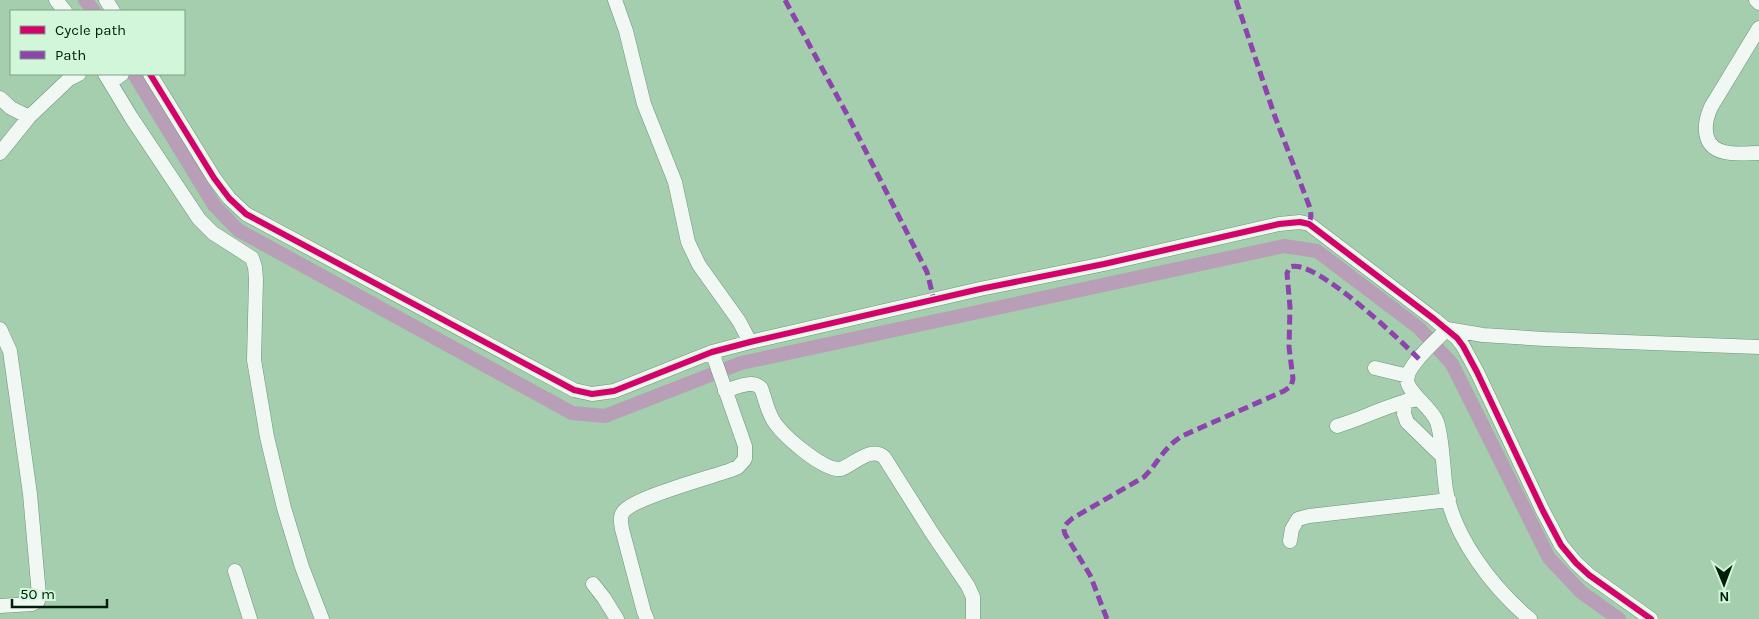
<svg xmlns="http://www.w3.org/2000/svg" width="1759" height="619" viewBox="0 0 1759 619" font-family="Karla,sans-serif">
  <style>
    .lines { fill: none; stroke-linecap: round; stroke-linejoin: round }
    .canal { stroke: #b89eb6; stroke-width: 14 }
    .minor-casing { stroke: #71937a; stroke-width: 15 }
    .minor { stroke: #f1f8f3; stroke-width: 14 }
    .quiet { stroke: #8e44ad; stroke-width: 5; stroke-dasharray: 10 5; stroke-linecap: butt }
    .cycleway-casing { stroke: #d1f6d9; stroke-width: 9 }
    .cycleway { stroke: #d6006c; stroke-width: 6 }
  </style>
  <rect width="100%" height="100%" fill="#a4ceae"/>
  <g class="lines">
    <path class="canal" d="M85 0 94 11
      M134 74 214 205 238 230 572 413 605 416 741 363 1284 246 1317 251 1419 328 1452 364 1549 558 1581 592 1619 619"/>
    <defs>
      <path id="minor" d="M56 0 65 11
        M106 0 113 11
        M615 0 626 31 644 104 675 182 688 242 699 265 739 321 750 342
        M1756 0 1759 3
        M1759 28 1711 107C1707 116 1704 127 1707 137 1713 158 1742 153 1759 153
        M105 74 131 117 199 219 213 233 252 258 255 267 256 279 254 360 267 437 284 508 302 567 322 619
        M150 74 214 178 229 198 246 214 574 390 592 394 614 391 712 352 750 342 980 289 1104 264 1279 224 1300 222 1309 224 1434 319 1457 338 1463 346 1477 372 1543 511 1561 545 1576 563 1589 575 1651 619
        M111 82 122 74
        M0 98 11 108 29 117
        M0 153 29 117 69 79 79 74
        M0 329 10 351 30 494 39 595 38 601 32 604 0 606
        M1375 368 1408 376
        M725 391C735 388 752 379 761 388 765 398 767 410 773 420 782 435 823 471 841 469 854 464 871 446 884 457L932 533 968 586 973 597V619
        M1405 401 1404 414 1407 422 1442 456
        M1337 426C1365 418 1390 403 1419 399
        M1290 541 1292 529 1298 519 1309 516 1449 500
        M235 571 250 619
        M593 584 604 598 617 619
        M647 619 644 612 622 529C621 522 619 516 624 511 636 497 711 477 731 470L738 467 745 459V446L712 352
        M1530 619C1494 589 1454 538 1446 490 1443 471 1443 440 1437 422 1431 406 1407 393 1407 379 1408 364 1437 340 1447 329L1483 335 1545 339 1759 347"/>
    </defs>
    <use href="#minor" class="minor-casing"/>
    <use href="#minor" class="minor"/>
    <path class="quiet" d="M785 0 849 118 927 272 934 300
      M1236 0 1274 114 1310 208 1311 216 1309 224
      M1107 619 1090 575 1065 534C1062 526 1067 523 1073 518L1144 477C1159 462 1162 449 1182 436L1284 391 1291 386 1293 379 1289 347 1290 307 1287 273 1290 267C1314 257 1401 341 1419 359"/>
    <defs>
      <path id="cycleway" d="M150 74 214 178 229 198 246 214 574 390 592 394 614 391 712 352 750 342 980 289 1104 264 1279 224 1300 222 1309 224 1434 319 1457 338 1463 346 1477 372 1543 511 1561 545 1576 563 1589 575 1651 619"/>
    </defs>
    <use href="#cycleway" class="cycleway-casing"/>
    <use href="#cycleway" class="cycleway"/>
  </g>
  <rect x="10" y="10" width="175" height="65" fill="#d1f6d9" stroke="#7da086"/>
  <rect x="20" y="26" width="25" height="8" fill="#d6006c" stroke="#7da086"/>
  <text x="55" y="35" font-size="15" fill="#001e0a">Cycle path</text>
  <rect x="20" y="51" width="25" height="8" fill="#8e44ad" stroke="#7da086"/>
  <text x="55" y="60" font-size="15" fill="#001e0a">Path</text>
  <g transform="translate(1724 584) rotate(179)" stroke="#d1f6d9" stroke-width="4" paint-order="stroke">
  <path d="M0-4L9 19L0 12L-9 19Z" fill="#001e0a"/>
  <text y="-8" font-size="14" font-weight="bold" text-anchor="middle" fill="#001e0a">N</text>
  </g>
  <path d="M12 599v8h95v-8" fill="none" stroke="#001e0a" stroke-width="2.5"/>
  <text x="20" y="599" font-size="15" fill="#001e0a" stroke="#d1f6d9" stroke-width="4" paint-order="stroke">50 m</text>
</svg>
